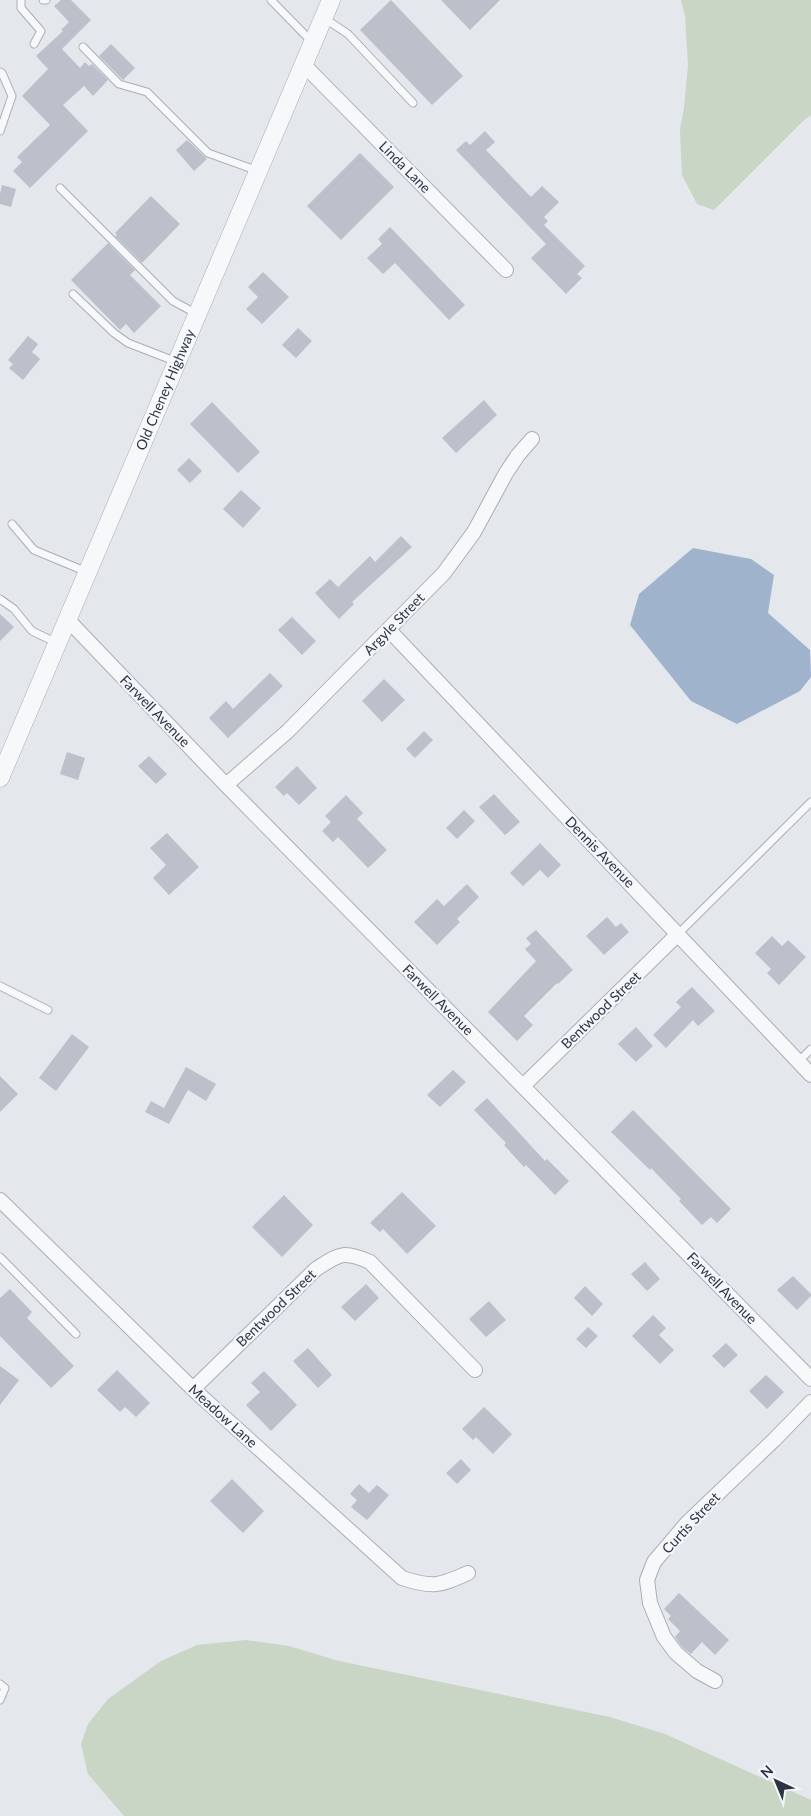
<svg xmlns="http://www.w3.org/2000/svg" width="811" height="1816" viewBox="0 0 811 1816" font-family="Lato,sans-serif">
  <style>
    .green { fill: #c9d6c5 }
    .water { fill: #9fb4cc }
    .building { fill: #bbc0ca }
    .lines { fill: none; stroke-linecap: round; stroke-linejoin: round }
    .service-casing { stroke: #a9aeb7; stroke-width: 9 }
    .minor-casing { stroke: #a9aeb7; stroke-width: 16 }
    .tertiary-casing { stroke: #a9aeb7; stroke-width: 19 }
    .service { stroke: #f7f8fa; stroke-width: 7 }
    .minor { stroke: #f7f8fa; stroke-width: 14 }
    .tertiary { stroke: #f7f8fa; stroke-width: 18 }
    .labels { text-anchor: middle; stroke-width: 4.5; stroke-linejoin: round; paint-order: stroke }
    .street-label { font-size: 14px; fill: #2b3445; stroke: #f4f6f9 }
  </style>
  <rect width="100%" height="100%" fill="#e4e7ec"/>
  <path class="green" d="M681 0H811V115L804 120 714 210 697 204 682 175 680 129 684 108 688 65 685 16Z
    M246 1640 289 1646 339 1661 610 1717 665 1734 811 1800V1816H124L88 1774 81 1744 88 1724 108 1699 161 1661 197 1645Z"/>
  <path class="water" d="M693 548 751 559 774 575 768 613 810 650 811 677 800 691 737 724 691 701 630 625 639 594Z"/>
  <path class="building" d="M61 0H71L91 20 62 49 80 68 85 62 89 66 92 64 108 80 93 96 84 86 63 105 88 131 30 188 13 171 22 162 17 157 50 125 22 96 48 69 36 56 63 31 61 30 69 22 54 6Z
    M391 0 463 76 432 105 360 30Z
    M441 0H500L470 30Z
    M111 44 135 68 123 80 99 56Z
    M485 131 495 142 486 150 531 197 542 186 559 202 544 217 548 221 544 225 585 266 577 274 582 278 566 294 531 258 546 244 456 150 466 141 470 145Z
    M187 140 207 159 194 171 176 150Z
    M360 153 394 187 341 240 307 206Z
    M2 185 16 189 11 207 0 204V194Z
    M151 196 180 224 142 263 115 236 117 235 115 233Z
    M390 227 465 305 449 320 395 263 383 274 367 258 382 244 378 239Z
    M108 243 135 270 130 275 161 306 134 333 126 324 120 330 71 280Z
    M263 272 289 297 262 324 246 309 258 297 248 287Z
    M298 328 312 341 296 358 282 345Z
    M28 336 38 344 32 352 40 359 23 380 9 368 13 364 8 360Z
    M484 400 497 415 456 453 442 438Z
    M212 402 260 452 238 473 190 424Z
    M189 458 202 471 190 483 177 470Z
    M241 490 261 508 243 528 223 509Z
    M401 536 412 547 352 602 354 604 339 619 315 593 330 579 338 587 370 556 375 562Z
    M0 614 14 627 0 641Z
    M292 617 316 641 302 655 278 630Z
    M270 673 283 686 228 738 209 718 226 701 233 709Z
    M384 679 405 700 382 722 362 701Z
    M424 731 433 740 415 758 406 749Z
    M67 752 85 758 78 780 60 774Z
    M149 756 167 774 156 784 138 766Z
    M297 766 317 788 299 805 287 793 284 796 275 787Z
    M494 794 520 822 505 835 479 807Z
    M346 795 363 813 357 819 387 850 368 868 338 837 333 842 322 831 331 822 325 816Z
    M464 810 475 821 457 839 446 828Z
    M167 833 199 867 169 895 153 878 166 865 150 848Z
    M540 843 561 865 548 878 540 870 523 886 510 873Z
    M467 884 479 897 457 919 460 922 437 945 414 922 437 899 444 906Z
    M607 917 616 927 621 923 629 932 604 955 586 936Z
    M536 930 573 970 558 984 557 983 524 1016 533 1025 517 1041 488 1012 536 961 525 949 531 944 526 938Z
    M772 936 782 946 788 940 806 957 779 985 767 973 771 969 755 953Z
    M692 987 715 1011 698 1026 693 1020 666 1048 653 1035 681 1007 676 1002Z
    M636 1027 653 1046 636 1062 618 1044Z
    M72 1034 89 1047 56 1091 39 1078Z
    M186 1067 216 1084 206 1101 188 1090 169 1124 145 1112 151 1101 164 1108Z
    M453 1070 466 1082 440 1107 427 1095Z
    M0 1076 18 1094 0 1112Z
    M487 1098 545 1161 547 1159 569 1181 555 1195 526 1165 524 1167 504 1145 506 1143 474 1110Z
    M633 1110 731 1209 717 1223 711 1217 702 1225 679 1201 681 1199 651 1168 650 1170 611 1132Z
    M402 1192 436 1226 407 1254 383 1229 380 1232 370 1223Z
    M284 1195 313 1225 282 1257 252 1227Z
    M645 1262 660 1279 647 1291 631 1274Z
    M793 1276 811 1294V1296L797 1310 777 1290Z
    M366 1284 379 1298 355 1321 341 1307Z
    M585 1286 603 1304 592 1316 574 1298Z
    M10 1289 32 1312 27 1318 74 1366 51 1388 0 1336V1298Z
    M489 1301 506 1320 486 1337 469 1319Z
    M653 1315 666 1328 659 1335 674 1350 660 1364 632 1336Z
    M588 1327 598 1336 586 1348 576 1339Z
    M726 1343 738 1355 724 1368 712 1356Z
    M308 1348 332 1375 318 1388 293 1361Z
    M0 1366 19 1380 0 1405Z
    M117 1370 150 1403 136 1417 125 1407 120 1412 97 1390Z
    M264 1371 297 1405 271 1431 246 1405 260 1392 251 1383Z
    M766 1375 784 1392 767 1409 749 1391Z
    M484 1407 512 1434 493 1454 476 1437 473 1440 462 1429Z
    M461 1459 471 1470 457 1484 446 1473Z
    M232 1479 264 1511 243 1533 210 1501Z
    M359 1484 369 1493 377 1485 389 1495 367 1520 351 1507 357 1500 350 1494Z
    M679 1593 729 1640 715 1655 702 1642 691 1654 682 1647 675 1637 680 1631 668 1619 671 1616 664 1609Z"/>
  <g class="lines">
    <defs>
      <path id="service" d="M21 0V8L41 31 34 44
        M43 0H46
        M271 0 313 43
        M324 18 348 34 413 103
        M83 47 119 84 147 92 208 153 258 171
        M0 72 2 73 12 96 0 131
        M60 188 173 301 197 314
        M73 294 114 333 128 343 177 362
        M12 524 34 550 87 572
        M0 599 14 609 32 631 57 643
        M678 934 811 802
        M0 986 48 1010
        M798 1062 811 1049
        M0 1257 76 1334
        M0 1684 5 1688 0 1700"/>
      <path id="minor" d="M303 64 506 270
        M67 619 226 785 811 1379
        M389 630 811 1075
        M226 785 288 731 444 573 474 532 506 473 518 455 532 439
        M523 1086 678 934
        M0 1200 193 1389 402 1578C433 1588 439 1586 468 1573
        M193 1389 316 1269C340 1254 343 1250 370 1262L475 1370
        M715 1681 697 1671 676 1653 664 1637 650 1603 647 1580 654 1562 687 1523 774 1440 811 1402"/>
      <g id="tertiary">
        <path id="s1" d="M0 778 331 0"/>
      </g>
    </defs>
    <use href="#service" class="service-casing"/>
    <use href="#minor" class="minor-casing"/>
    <use href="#tertiary" class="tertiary-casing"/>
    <use href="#service" class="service"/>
    <use href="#minor" class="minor"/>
    <use href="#tertiary" class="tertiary"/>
  </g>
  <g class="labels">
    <g class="street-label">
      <text transform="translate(405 167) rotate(45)" y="5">Linda Lane</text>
      <text dy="5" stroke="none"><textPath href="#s1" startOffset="422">Old Cheney Highway</textPath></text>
      <text transform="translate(394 624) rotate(-46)" y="5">Argyle Street</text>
      <text transform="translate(155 711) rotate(46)" y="5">Farwell Avenue</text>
      <text transform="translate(600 852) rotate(46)" y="5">Dennis Avenue</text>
      <text transform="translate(438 1000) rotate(45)" y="5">Farwell Avenue</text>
      <text transform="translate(601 1010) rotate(-44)" y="5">Bentwood Street</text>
      <text transform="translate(722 1288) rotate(46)" y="5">Farwell Avenue</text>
      <text transform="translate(276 1308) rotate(-44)" y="5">Bentwood Street</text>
      <text transform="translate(223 1416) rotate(42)" y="5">Meadow Lane</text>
      <text transform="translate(691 1523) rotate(-47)" y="5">Curtis Street</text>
    </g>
  </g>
  <g transform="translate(776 1781) rotate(316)" stroke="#f4f6f9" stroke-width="4" paint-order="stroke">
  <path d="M0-4L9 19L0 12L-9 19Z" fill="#2b3445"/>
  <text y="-8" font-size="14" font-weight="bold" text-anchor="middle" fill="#2b3445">N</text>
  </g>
</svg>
